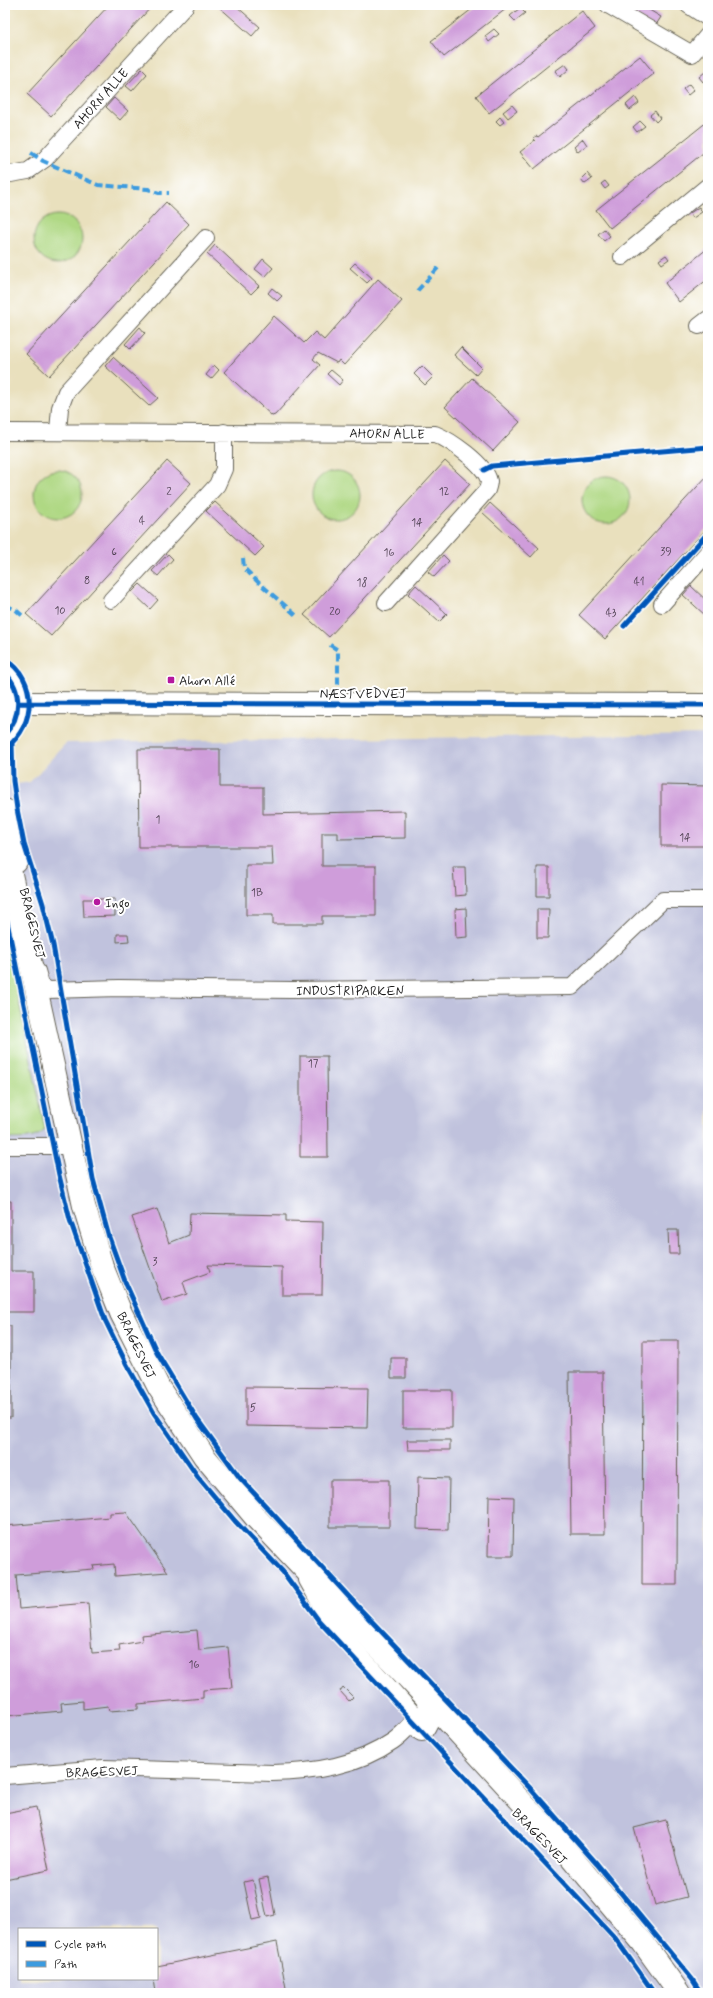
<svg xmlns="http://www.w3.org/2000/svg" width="713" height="1998" viewBox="0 0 713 1998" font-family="Mynerve,sans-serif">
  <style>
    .industrial { fill: #c0c2dd; fill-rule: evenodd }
    .green { fill: #afd883; stroke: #667a50 }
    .building { fill: #cf9dda }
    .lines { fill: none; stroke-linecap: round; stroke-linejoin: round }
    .street-casing { stroke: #646154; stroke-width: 18 }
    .secondary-casing { stroke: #646154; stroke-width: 24 }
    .primary-casing { stroke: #646154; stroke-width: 24 }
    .street { stroke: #fff; stroke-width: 16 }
    .secondary { stroke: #fff; stroke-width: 22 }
    .primary { stroke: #fff; stroke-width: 22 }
    .quiet { stroke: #3c9bdf; stroke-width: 4; stroke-dasharray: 8 4; stroke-linecap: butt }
    .cycleway-casing { stroke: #fff; stroke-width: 8 }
    .cycleway { stroke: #0057b8; stroke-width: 5 }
    .poi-dot { fill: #b5179e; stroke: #fff; stroke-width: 1.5 }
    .labels { text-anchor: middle; stroke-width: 4; stroke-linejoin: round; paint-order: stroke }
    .number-label { font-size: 11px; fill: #493c4c }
    .street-label { font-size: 13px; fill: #1c1c1c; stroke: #fff }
    .poi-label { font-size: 13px; fill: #1c1c1c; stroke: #fff; text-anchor: start }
  </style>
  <rect width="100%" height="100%" fill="#fff"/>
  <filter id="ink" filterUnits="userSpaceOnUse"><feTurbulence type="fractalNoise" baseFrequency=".025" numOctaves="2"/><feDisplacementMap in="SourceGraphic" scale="8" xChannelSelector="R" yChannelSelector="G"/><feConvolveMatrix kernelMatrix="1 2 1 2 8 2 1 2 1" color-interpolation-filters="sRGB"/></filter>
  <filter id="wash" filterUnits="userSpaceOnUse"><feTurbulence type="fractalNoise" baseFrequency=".012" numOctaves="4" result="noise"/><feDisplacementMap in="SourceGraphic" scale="16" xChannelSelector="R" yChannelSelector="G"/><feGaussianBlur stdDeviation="0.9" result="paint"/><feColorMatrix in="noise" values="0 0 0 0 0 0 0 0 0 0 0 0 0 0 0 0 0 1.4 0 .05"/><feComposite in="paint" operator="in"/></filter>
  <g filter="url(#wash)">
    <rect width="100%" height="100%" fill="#e9e0bd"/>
    <path class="industrial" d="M708 734V1993H5V786L30 782 66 743ZM19 1929H157V1979H19Z"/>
    <path class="green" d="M34 239a24 24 0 1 1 48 0a24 24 0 1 1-48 0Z
      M34 494a24 24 0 1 1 48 0a24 24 0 1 1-48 0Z
      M312 495a24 24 0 1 1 48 0a24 24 0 1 1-48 0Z
      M582 500a24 24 0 1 1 48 0a24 24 0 1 1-48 0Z
      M5 933 45 1129C37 1141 18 1138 5 1139V1063L9 1040 5 1028Z"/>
    <g id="blocks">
      <path class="building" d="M109 5H153L51 116 27 94Z
        M217 5H235L260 27 252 36Z
        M477 5H511L444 57 431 41Z
        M618 5H641L661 17 654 28Z
        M520 8 525 13 515 21 510 16Z
        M582 11 595 28 489 113 476 96Z
        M494 29 499 34 489 42 485 36Z
        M640 56 654 73 534 169 520 152 535 140 533 138 537 136 538 137Z
        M565 64 569 69 560 77 555 71Z
        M142 69 147 74 132 91 126 86Z
        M705 72 708 78 703 82 699 77Z
        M689 84 694 90 688 95 683 89Z
        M635 97 639 103 630 110 626 105Z
        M114 98 128 111 120 120 106 107Z
        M512 105 517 111 508 118 503 112Z
        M655 111 660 118 656 122 650 115Z
        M500 117 504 122 500 125 496 121Z
        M640 121 645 126 637 132 633 127Z
        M708 121V149L610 228 596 210Z
        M583 139 587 145 578 152 574 147Z
        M587 173 592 179 585 184 581 179Z
        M605 181 609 186 605 189 601 184Z
        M166 202 189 224 49 376 26 354Z
        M699 207 702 212 693 218 690 213Z
        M604 229 610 236 604 241 598 234Z
        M215 245 259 286 251 294 207 254Z
        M708 248V279L679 302 665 283Z
        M666 255 669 259 662 264 659 260Z
        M263 259 273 268 265 277 255 269Z
        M355 263 372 278 367 283 350 268Z
        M378 279 402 301 344 365 339 360 337 363 318 353 313 359 320 365 275 415 272 416 224 372 274 316 304 343 315 332 324 340Z
        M272 288 282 296 277 301 268 293Z
        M140 327 145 333 130 349 125 344Z
        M461 347 482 368 476 375 454 355Z
        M113 357 158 398 149 406 105 366Z
        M214 365 219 370 211 379 206 375Z
        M422 366 433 377 425 385 414 374Z
        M331 370 343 380 339 385 327 374Z
        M472 378 520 422 493 451 445 407Z
        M167 461 191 483 51 636 26 614Z
        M445 461 470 484 329 637 304 615Z
        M708 475V527L605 639 579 615Z
        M215 502 264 547 255 556 206 511Z
        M490 503 539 548 531 557 482 512Z
        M168 554 173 559 158 576 152 571Z
        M443 555 449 561 434 577 428 572Z
        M140 584 158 600 150 609 132 592Z
        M416 585 447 614 439 622 408 594Z
        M691 586 708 602V613L706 616 683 595Z
        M138 749H220V787H263V814L405 811V838L338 839V833H322V866H376V916H322V924H273V915H246V865H273L272 847H139Z
        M661 785 708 786V846H661Z
        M453 867H465L466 895 455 896Z
        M537 867H549V896H537Z
        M83 899H115V916L84 917Z
        M466 908 467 937 456 938 455 909Z
        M537 909H549L548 938H537Z
        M117 934H128L129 941 117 942Z
        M300 1056H327L328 1157H300Z
        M5 1201H11V1271H34V1312H5Z
        M157 1209 169 1243 189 1235 190 1213 286 1215V1221L323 1222 322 1295H282V1267L208 1265 210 1272 183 1282 187 1294 162 1302 132 1217Z
        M668 1230H678L679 1254H669Z
        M5 1326H11V1418H5Z
        M643 1341H678L677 1585H642Z
        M391 1358H406V1378H391Z
        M569 1372H603L605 1534H571Z
        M246 1387 368 1388 367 1428 246 1426Z
        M403 1390H452V1428H403Z
        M407 1440H450V1450H408Z
        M418 1477 449 1478 448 1530 417 1529Z
        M330 1480H389V1527H330Z
        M489 1496 514 1497 513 1556H488Z
        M126 1512 168 1572 115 1576 114 1564 93 1566 94 1569 16 1575 19 1609 88 1603 92 1653 120 1651 119 1645 142 1641 141 1635 197 1630 199 1650 228 1647 232 1688 203 1690V1698L138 1704V1709L109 1711 108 1706 83 1709V1701L61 1703 62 1711 5 1716V1526L110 1517V1513Z
        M343 1687 353 1697 349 1701 340 1691Z
        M36 1807 49 1870 5 1879V1813Z
        M666 1820 687 1897 655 1905 634 1828Z
        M268 1877 275 1915 267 1917 259 1879Z
        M253 1880 261 1918 252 1920 244 1882Z
        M277 1942 287 1993H156L154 1979H157V1966Z"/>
    </g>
  </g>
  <g filter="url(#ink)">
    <use href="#blocks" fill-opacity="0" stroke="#646154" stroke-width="1"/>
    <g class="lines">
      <defs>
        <path id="street" d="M608 5 692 54 708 35
          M688 5 708 18
          M5 175 28 171 45 159 186 5
          M622 257 708 186
          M699 326 708 319
          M58 431 60 408 66 392 206 238
          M5 432 435 434C450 440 485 464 489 481 489 484 488 487 487 490L386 603
          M111 600 217 485 224 469V432
          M662 604 708 552
          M37 971 41 985 48 990 119 988 291 990 572 987 663 900H708
          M5 1146H70
          M307 1580 330 1621 411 1711 414 1722
          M5 1776 103 1768 272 1773C315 1772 357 1766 393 1741 405 1733 413 1721 424 1711H434"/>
        <path id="secondary" d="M18 703 708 705"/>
        <path id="primary" d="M5 673C22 690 22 716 5 734
          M5 810 16 862
          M5 847 84 1206 102 1266 121 1313 159 1388 204 1456 256 1518 423 1694 561 1845 643 1943 679 1993
          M422 1730C430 1719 432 1710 426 1697"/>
      </defs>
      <use href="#street" class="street-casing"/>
      <use href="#secondary" class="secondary-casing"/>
      <use href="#primary" class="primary-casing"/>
      <use href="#street" class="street"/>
      <use href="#secondary" class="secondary"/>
      <use href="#primary" class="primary"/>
      <path class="quiet" d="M31 153 43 161 98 185 148 189 159 193H169
        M417 291 438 268
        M243 558 244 568 258 582 297 616
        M5 605 16 610 25 618
        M330 645 338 650V704"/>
      <defs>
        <path id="cycleway" d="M484 470 492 466 708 447
          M624 626 708 533
          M5 659C38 679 36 725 7 747
          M5 673C22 690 22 716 5 734
          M18 703 708 705
          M12 743 13 781 17 809 24 844 43 904 53 945 93 1179 109 1237 126 1284 157 1353 197 1419 240 1478 361 1610 529 1787 597 1864 692 1979 701 1993
          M5 912 59 1175 70 1220 105 1320 126 1363 154 1413 198 1477 235 1521 283 1572 319 1621 615 1938 654 1993"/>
      </defs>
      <use href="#cycleway" class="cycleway-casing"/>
      <use href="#cycleway" class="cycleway"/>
    </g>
  </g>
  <g class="poi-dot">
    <rect x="167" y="676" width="8" height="8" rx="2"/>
    <circle cx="97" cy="902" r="4"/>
  </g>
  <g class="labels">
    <g class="number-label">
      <text x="169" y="495">2</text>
      <text x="444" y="495">12</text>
      <text x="142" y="524">4</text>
      <text x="417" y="526">14</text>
      <text x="114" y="555">6</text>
      <text x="666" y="555">39</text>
      <text x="389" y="556">16</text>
      <text x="87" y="584">8</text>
      <text x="639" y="585">41</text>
      <text x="362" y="586">18</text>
      <text x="60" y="614">10</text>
      <text x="335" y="615">20</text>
      <text x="611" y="616">43</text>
      <text x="158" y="823">1</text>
      <text x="685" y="841">14</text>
      <text x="257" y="896">1B</text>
      <text x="313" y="1067">17</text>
      <text x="155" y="1265">3</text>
      <text x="253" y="1411">5</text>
      <text x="194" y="1668">16</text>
    </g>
    <g class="street-label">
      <text transform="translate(100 98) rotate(-48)" y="5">AHORN ALLE</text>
      <text transform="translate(387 433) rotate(1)" y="5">AHORN ALLE</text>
      <text x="363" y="698">NÆSTVEDVEJ</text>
      <text transform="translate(33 923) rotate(76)" y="5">BRAGESVEJ</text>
      <text x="350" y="995">INDUSTRIPARKEN</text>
      <text transform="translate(137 1345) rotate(64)" y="5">BRAGESVEJ</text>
      <text transform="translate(102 1771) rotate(-2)" y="5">BRAGESVEJ</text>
      <text transform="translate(540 1836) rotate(46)" y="5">BRAGESVEJ</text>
    </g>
    <g class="poi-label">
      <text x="179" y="685">Ahorn Allé</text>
      <text x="105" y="907">Ingo</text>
    </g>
  </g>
  <rect width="713" height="1998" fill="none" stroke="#fff" stroke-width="20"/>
  <rect x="18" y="1928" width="140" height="52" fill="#ffffff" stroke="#a4a4a4"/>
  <rect x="26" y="1941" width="20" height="6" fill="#0057b8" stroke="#a4a4a4"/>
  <text x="54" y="1948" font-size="12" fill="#1c1c1c">Cycle path</text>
  <rect x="26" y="1961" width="20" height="6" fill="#3c9bdf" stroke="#a4a4a4"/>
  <text x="54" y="1968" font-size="12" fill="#1c1c1c">Path</text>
</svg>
